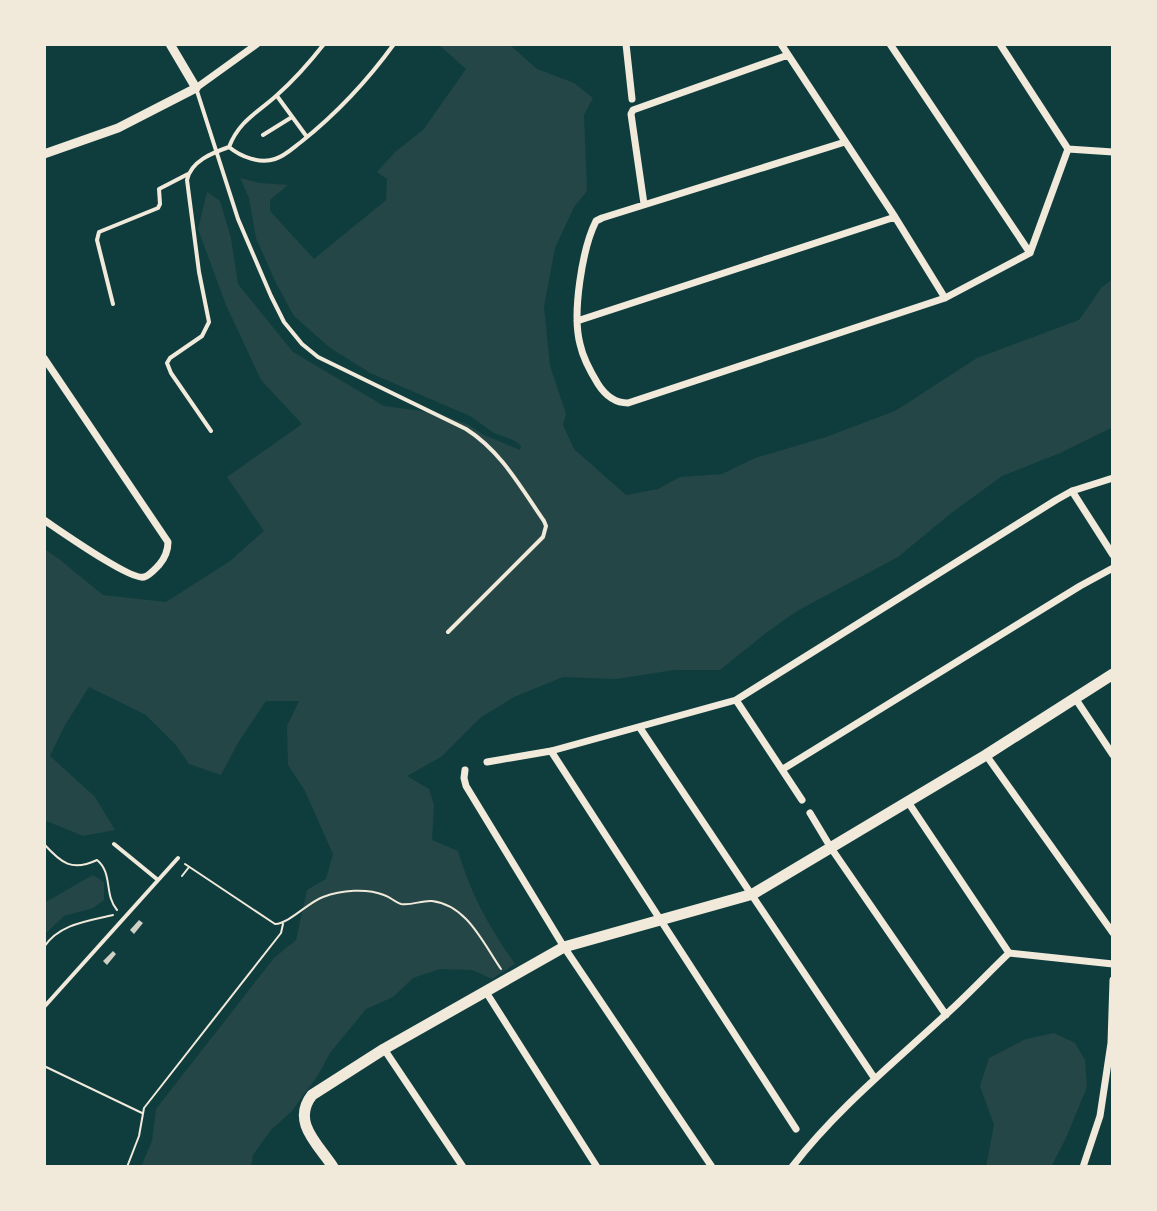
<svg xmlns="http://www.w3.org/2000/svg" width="1157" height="1211" viewBox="0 0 1157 1211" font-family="'Exo 2',sans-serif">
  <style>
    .green { fill: #244646 }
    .building { fill: #cfcfc3 }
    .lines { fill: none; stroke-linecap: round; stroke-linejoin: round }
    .path { stroke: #f1e9da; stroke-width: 2 }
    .service { stroke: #f1e9da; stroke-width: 4 }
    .minor { stroke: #f1e9da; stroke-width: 7 }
    .tertiary { stroke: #f1e9da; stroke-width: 9 }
    .secondary { stroke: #f1e9da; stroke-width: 11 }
  </style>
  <rect width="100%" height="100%" fill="#0f3d3e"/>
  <path class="green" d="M438 44H509L537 69 574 83 593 98 584 115 587 191 574 207 555 248 544 307 550 366 566 414 563 425 574 449 626 495 658 489 680 477 722 474 755 458 826 437 895 411 977 358 1079 320 1102 287 1113 279V427L1060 453 1002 476 950 514 898 557 797 611 766 633 720 670H674L616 679 563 677 514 697 480 718 441 757 407 776 429 789 434 805 432 840 458 851C472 897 488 925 515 964L492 979 472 970 440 969 413 978 393 997 366 1009 330 1053 318 1075 292 1111 271 1130 253 1155 251 1167H141L152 1141 156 1109 274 958 296 940 307 890 326 879 333 854 305 791 288 765 287 726 299 701H266L239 741 221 775 189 764 175 744 146 715 89 687 65 725 50 756 95 797 115 830 83 836 44 820V549L59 559 103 595 166 602 230 561 264 531 227 477 302 424 261 380 226 305 198 229 207 192 220 201 231 238 238 284 293 352 384 406 437 413 469 425 484 435 520 450 521 446 515 441 494 433 470 416 370 373 329 347 294 316 276 283 256 238 249 198 240 178 260 183 288 185 270 200V211L314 259 386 200 387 179 377 172 395 152 423 130 466 69Z
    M93 875 104 882V900L93 908 64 916 44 935V903Z
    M1054 1033 1075 1043 1085 1060 1087 1087 1066 1138 1051 1167H986L994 1125 980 1086 989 1058 1026 1039Z"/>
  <path class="building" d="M139 920 143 923 134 934 130 930Z
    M113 951 116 954 107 965 103 961Z"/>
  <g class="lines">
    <path class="path" d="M44 844C61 863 72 872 97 860 113 873 104 895 117 910
      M185 864 275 924C290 923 307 903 323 897 341 890 367 888 384 895 390 897 395 902 401 904 411 906 422 900 432 901 467 905 483 943 501 969
      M182 876 189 867
      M44 947C59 924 88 921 113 915
      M44 1066 142 1113
      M127 1167 139 1136 144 1108 281 933 283 924"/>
    <path class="service" d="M196 88 238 219 271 296 284 322 302 344 318 357 466 429C501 451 521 488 544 521L546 526 543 537 448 632
      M277 96 307 137
      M263 135 292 117
      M229 147C241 157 260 164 275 159 285 156 293 148 301 142 336 114 368 80 394 44
      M113 304 97 240 99 232 158 208 160 204 159 189 188 174
      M211 431 171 373 167 363 170 358 202 336 209 322 199 272 187 180C191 161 212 153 229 147 239 121 257 113 276 96 293 81 310 62 324 44
      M114 844 158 880
      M44 1007 178 858"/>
    <path class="minor" d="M626 44 632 99
      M781 44 895 217 945 298
      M890 44 1030 253
      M1000 44 1068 149
      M196 88 257 44
      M845 142 602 218 596 221C582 249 572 314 580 344 583 358 590 371 598 384 605 395 614 403 628 403L945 298 1030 253 1068 149
      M1068 149 1113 152
      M644 204 631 114 633 110 788 55
      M577 321 895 217
      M44 358 168 542C168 552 165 558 159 565 155 569 149 576 144 577 131 581 59 530 44 520
      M1072 491 1113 555
      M1075 698 1113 755
      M736 700 802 800
      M640 728 875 1079
      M551 751 796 1129
      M986 755 1113 933
      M487 762 551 751 736 700 1056 500 1072 491 1113 478
      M783 769 1080 586 1113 568
      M465 770 464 778 466 786 564 947 712 1167
      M908 802 1009 953
      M810 813 831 848 946 1015
      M486 992 597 1167
      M384 1049 463 1167
      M792 1167C835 1111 890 1066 942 1018 965 998 986 975 1009 953L1113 964
      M1083 1167 1100 1116 1111 1043 1113 980"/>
    <path class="tertiary" d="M44 154 118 128 196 88 170 44"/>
    <path class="secondary" d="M333 1167C318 1144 291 1122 312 1095L384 1049 564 947 753 894 986 755 1113 674"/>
  </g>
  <rect width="1157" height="1211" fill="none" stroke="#f1e9da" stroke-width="92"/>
</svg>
